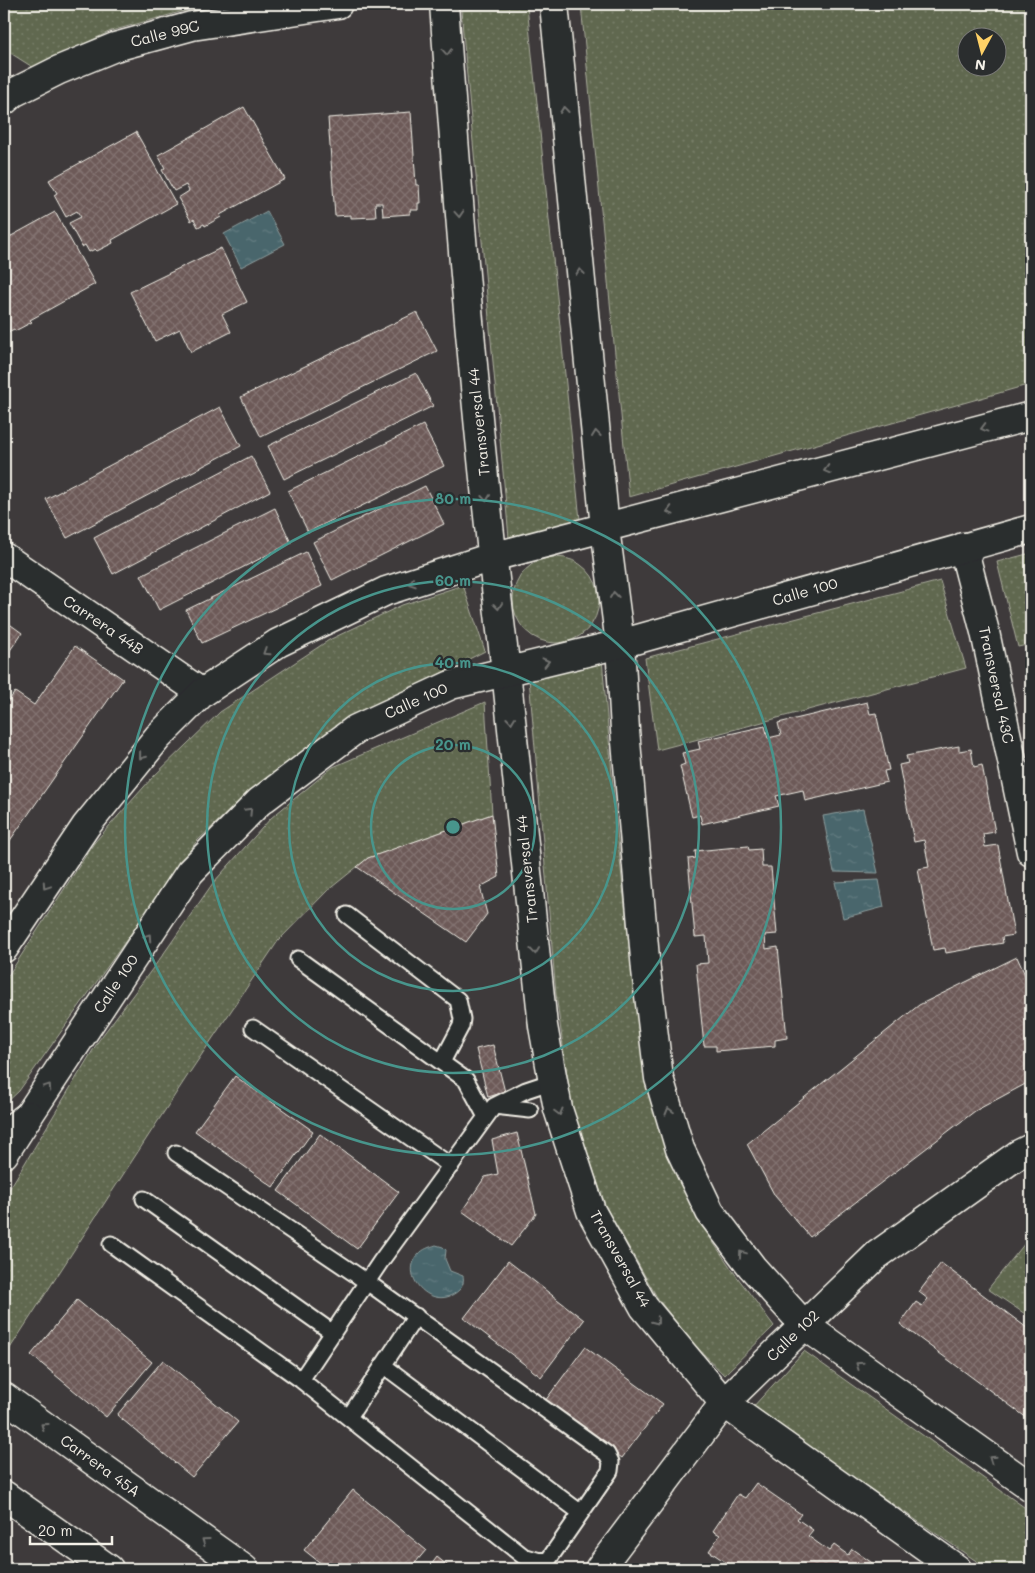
<svg xmlns="http://www.w3.org/2000/svg" width="1035" height="1573" viewBox="0 0 1035 1573" font-family="Mali,sans-serif">
  <style>
    .grass { fill: url(#grass-dots); stroke: #aaac9c; fill-rule: evenodd }
    .water { fill: url(#water-ripples); stroke: #8d9e9e }
    .building { fill: url(#building-cross-hatch); stroke: #f4f1e8 }
    .lines { fill: none; stroke-linecap: round; stroke-linejoin: round }
    .lane-casing { stroke: #f4f1e8; stroke-width: 19 }
    .street-casing { stroke: #f4f1e8; stroke-width: 31 }
    .secondary-casing { stroke: #f4f1e8; stroke-width: 31 }
    .primary-casing { stroke: #f4f1e8; stroke-width: 31 }
    .lane { stroke: #2a2d2e; stroke-width: 15 }
    .street { stroke: #2a2d2e; stroke-width: 28 }
    .secondary { stroke: #2a2d2e; stroke-width: 28 }
    .primary { stroke: #2a2d2e; stroke-width: 28 }
    .oneway { stroke: #71726f }
    .ring { fill: none; stroke: #48958c; stroke-width: 2.5 }
    .labels { text-anchor: middle; stroke-width: 4.5; stroke-linejoin: round; paint-order: stroke }
    .street-label { font-size: 15px; fill: #f4f1e8; stroke: #2a2d2e }
    .centre { fill: #48958c; stroke: #2a2d2e; stroke-width: 2.5 }
    .ring-label { font-size: 15px; text-anchor: middle; font-weight: bold; fill: #48958c; stroke: #2a2d2e; stroke-width: 4.5; stroke-linejoin: round; paint-order: stroke }
  </style>
  <defs>
    <pattern id="grass-dots" width="8" height="8" patternUnits="userSpaceOnUse" patternTransform="scale(1.25)"><rect width="8" height="8" fill="#60684f"/><path d="M2 2h.1M6 6h.1" fill="none" stroke="#777e68" stroke-width="1.8" stroke-linecap="round"/></pattern>
    <pattern id="water-ripples" width="26" height="14" patternUnits="userSpaceOnUse" patternTransform="scale(1.25)"><rect width="26" height="14" fill="#49666c"/><path d="M2 4q2-2 4 0t4 0M15 11q2-2 4 0t4 0" fill="none" stroke="#647c81"/></pattern>
    <pattern id="building-cross-hatch" width="8" height="8" patternUnits="userSpaceOnUse" patternTransform="scale(1.25)"><rect width="8" height="8" fill="#6d5a58"/><path d="M0 0l8 8M0 8l8-8" fill="none" stroke="#827270"/></pattern>
  </defs>
  <rect width="100%" height="100%" fill="#3e3a3b"/>
  <filter id="ink" filterUnits="userSpaceOnUse"><feTurbulence type="fractalNoise" baseFrequency=".02" numOctaves="2"/><feDisplacementMap in="SourceGraphic" scale="10" xChannelSelector="R" yChannelSelector="G"/><feConvolveMatrix kernelMatrix="1 2 1 2 8 2 1 2 1" color-interpolation-filters="sRGB"/></filter>
  <g filter="url(#ink)">
    <path class="grass" d="M4 4H226L180 12 111 31 34 68 4 49Z
      M591 4H1031V384L629 497 581 5ZM968 38H998V68H968Z
      M527 6 580 520 509 538 461 10Z
      M1031 553V644L1018 647 997 562Z
      M513 600a43 43 0 1 1 86 0a43 43 0 1 1-86 0Z
      M940 581 966 668 657 750 645 658Z
      M463 585 485 651 350 719 250 791 196 842 19 1091 4 1105V982L94 843 152 778 220 712 329 640 402 605Z
      M602 659 617 832 628 934 650 1090 669 1153 697 1219 735 1274 774 1326 724 1375 692 1342 658 1299 606 1207 571 1105 556 994 529 678Z
      M485 702 492 814 368 858 327 891 278 941 186 1078 5 1356 4 1355V1198L99 1040 162 956 213 883 271 818 333 767Z
      M1030 1237H1031V1318L988 1289Z
      M804 1351 1031 1512V1569H988L752 1408Z"/>
    <path class="water" d="M267 211 285 244 241 267 224 234Z
      M863 809 878 873 834 872 823 816Z
      M879 880 884 907 843 918 835 882Z
      M436 1245 443 1247 446 1250 445 1259 450 1271 463 1276C464 1282 463 1286 459 1290 434 1314 397 1276 419 1254 423 1249 430 1247 436 1245Z"/>
    <path class="building" d="M244 107 285 179 220 215 221 217 205 226 204 224 198 227 194 219 191 221 178 198 189 191 186 185 174 191 162 170 165 168 158 155Z
      M411 112 416 185H419L420 203H418V210H410V214L383 216 382 203H375L376 217 351 218V215L335 216 328 118Z
      M136 132 176 204 112 240 113 243 97 251 95 249 89 252 85 245 82 247 69 223 81 217 77 211 66 217 54 195 57 193 49 180Z
      M55 212 95 284 30 320 32 322 15 331 14 329 8 332 4 325V240Z
      M221 248 247 302 222 314 231 332 191 352 180 329 155 341 130 292Z
      M417 312 437 351 261 437 241 397Z
      M416 373 433 406 284 479 268 446Z
      M220 407 241 446 67 538 46 499Z
      M423 425 444 466 308 532 288 491Z
      M251 456 270 491 113 574 94 538Z
      M425 486 444 524 332 580 313 542Z
      M275 508 291 543 159 610 141 575Z
      M306 552 322 586 202 643 186 610Z
      M4 620 22 633 4 659Z
      M75 646 123 679 4 849V707L15 692 34 705Z
      M867 702 870 714 876 713 889 770 884 771 887 782 805 801 803 790 776 796 779 806 702 824 700 815 692 817 680 766 685 764 682 753 700 749 698 741 765 726 768 738 781 735 778 723Z
      M959 746V751L971 749 974 767 982 765 995 832 983 834 985 847 998 845 1014 935 1002 937 1003 943 946 953 945 948 933 950 918 869 929 867 924 840 914 842 899 765 908 763 906 756Z
      M492 814 499 877 480 887 487 914 466 942 357 867 368 858Z
      M748 846 749 850 761 849 762 867H771L777 934 765 935 766 949 778 947 787 1038 775 1040V1046L716 1051V1046H704L696 964 708 963 706 936 695 937 688 859 696 858 695 851Z
      M1017 957 1031 988V1081L975 1111 810 1237 775 1196 747 1144 919 1005Z
      M493 1045 505 1092 488 1097 476 1049Z
      M235 1076 313 1131 273 1187 195 1131Z
      M517 1133 536 1214 511 1246 462 1211 485 1177 498 1174 492 1140Z
      M320 1134 399 1192 357 1249 278 1191Z
      M508 1261 584 1320 541 1377 464 1318Z
      M941 1263 1031 1331V1421L900 1324 916 1302 922 1306 928 1299 919 1292Z
      M77 1300 152 1362 106 1417 31 1355Z
      M585 1347 663 1404 622 1458 545 1401Z
      M163 1360 238 1422 192 1477 117 1415Z
      M756 1483 801 1514 797 1519 813 1530 808 1536 829 1551 834 1545 848 1555 852 1549 881 1569H736L709 1551 720 1535 713 1531 738 1494 745 1498Z
      M353 1490 426 1550 410 1569H328L304 1550Z
      M437 1557 452 1569H428Z"/>
    <g class="lines">
      <defs>
        <path id="lane" d="M347 915 458 1000 462 1019 461 1026 442 1062
          M298 959 466 1080 486 1117
          M253 1028 451 1166
          M494 1106 530 1110
          M144 1199 333 1333
          M111 1244 301 1380 523 1556 540 1561 549 1559 610 1471 611 1462 607 1454 367 1282 176 1153
          M383 1365 581 1513
          M301 1380 381 1261 494 1106 526 1090 553 1081
          M349 1417 416 1316"/>
        <path id="street" d="M4 101 13 93 59 70 115 47 192 26 338 4
          M963 547 985 632 1031 852
          M4 557 202 693
          M620 644 625 730 646 970 659 1078 680 1149 710 1212 752 1267 804 1325 1031 1487
          M506 671 543 1026 558 1109 591 1211 644 1307 724 1403 957 1569
          M599 1569 724 1403 877 1255 1019 1154 1031 1148"/>
        <path id="secondary" d="M444 4C460 227 478 449 506 671
          M554 4 605 528 620 644
          M4 948 86 826 158 737 202 693 278 643 386 591 492 557 1031 416
          M11 1129 29 1115 190 872 259 802 356 729 451 685 620 644 1031 529
          M4 1397 244 1569"/>
        <path id="primary" d="M4 1154 29 1115
          M4 1495 109 1569"/>
      </defs>
      <use href="#lane" class="lane-casing"/>
      <use href="#street" class="street-casing"/>
      <use href="#secondary" class="secondary-casing"/>
      <use href="#primary" class="primary-casing"/>
      <use href="#lane" class="lane"/>
      <use href="#street" class="street"/>
      <use href="#secondary" class="secondary"/>
      <use href="#primary" class="primary"/>
    </g>
    <defs><path id="oneway-chevron" d="M-2-3.5L2.5 0L-2 3.5" fill="none" stroke-width="1.6" stroke-linecap="round" stroke-linejoin="round" transform="scale(1.25)"/></defs>
    <g class="oneway">
      <use href="#oneway-chevron" transform="translate(447 52) rotate(86)"/>
      <use href="#oneway-chevron" transform="translate(564 110) rotate(-96)"/>
      <use href="#oneway-chevron" transform="translate(459 214) rotate(86)"/>
      <use href="#oneway-chevron" transform="translate(580 272) rotate(-96)"/>
      <use href="#oneway-chevron" transform="translate(984 428) rotate(165)"/>
      <use href="#oneway-chevron" transform="translate(596 434) rotate(-96)"/>
      <use href="#oneway-chevron" transform="translate(827 470) rotate(165)"/>
      <use href="#oneway-chevron" transform="translate(486 498) rotate(84)"/>
      <use href="#oneway-chevron" transform="translate(670 511) rotate(165)"/>
      <use href="#oneway-chevron" transform="translate(412 583) rotate(162)"/>
      <use href="#oneway-chevron" transform="translate(614 595) rotate(-97)"/>
      <use href="#oneway-chevron" transform="translate(498 606) rotate(83)"/>
      <use href="#oneway-chevron" transform="translate(266 652) rotate(147)"/>
      <use href="#oneway-chevron" transform="translate(546 662) rotate(-14)"/>
      <use href="#oneway-chevron" transform="translate(511 720) rotate(84)"/>
      <use href="#oneway-chevron" transform="translate(142 756) rotate(129)"/>
      <use href="#oneway-chevron" transform="translate(249 811) rotate(-46)"/>
      <use href="#oneway-chevron" transform="translate(46 886) rotate(124)"/>
      <use href="#oneway-chevron" transform="translate(148 937) rotate(-56)"/>
      <use href="#oneway-chevron" transform="translate(535 951) rotate(84)"/>
      <use href="#oneway-chevron" transform="translate(48 1087) rotate(-56)"/>
      <use href="#oneway-chevron" transform="translate(669 1111) rotate(-106)"/>
      <use href="#oneway-chevron" transform="translate(559 1112) rotate(75)"/>
      <use href="#oneway-chevron" transform="translate(742 1254) rotate(-127)"/>
      <use href="#oneway-chevron" transform="translate(656 1321) rotate(51)"/>
      <use href="#oneway-chevron" transform="translate(859 1365) rotate(-145)"/>
      <use href="#oneway-chevron" transform="translate(44 1426) rotate(-144)"/>
      <use href="#oneway-chevron" transform="translate(992 1459) rotate(-145)"/>
      <use href="#oneway-chevron" transform="translate(205 1541) rotate(-144)"/>
    </g>
  </g>
  <g class="ring">
    <circle cx="453" cy="827" r="82"/>
    <circle cx="453" cy="827" r="164"/>
    <circle cx="453" cy="827" r="246"/>
    <circle cx="453" cy="827" r="328"/>
  </g>
  <g class="labels">
    <g class="street-label">
      <text transform="translate(165 34) rotate(-14)" y="5">Calle 99C</text>
      <text transform="translate(479 422) rotate(-96)" y="5">Transversal 44</text>
      <text transform="translate(805 592) rotate(-16)" y="5">Calle 100</text>
      <text transform="translate(103 625) rotate(34)" y="5">Carrera 44B</text>
      <text transform="translate(996 685) rotate(78)" y="5">Transversal 43C</text>
      <text transform="translate(416 701) rotate(-24)" y="5">Calle 100</text>
      <text transform="translate(527 869) rotate(-96)" y="5">Transversal 44</text>
      <text transform="translate(116 984) rotate(-56)" y="5">Calle 100</text>
      <text transform="translate(620 1259) rotate(61)" y="5">Transversal 44</text>
      <text transform="translate(793 1336) rotate(-44)" y="5">Calle 102</text>
      <text transform="translate(100 1466) rotate(36)" y="5">Carrera 45A</text>
    </g>
  </g>
  <circle cx="453" cy="827" r="8" class="centre"/>
  <g class="ring-label">
    <text x="453" y="504">80 m</text>
    <text x="453" y="586">60 m</text>
    <text x="453" y="668">40 m</text>
    <text x="453" y="750">20 m</text>
  </g>
  <rect width="1035" height="1573" fill="none" stroke="#2a2d2e" stroke-width="20"/>
  <rect x="10" y="10" width="1015" height="1553" fill="none" stroke="#f4f1e8" stroke-width="2" filter="url(#ink)"/>
  <g transform="translate(982 52) rotate(187)"><circle r="24" fill="#2a2d2e" stroke="#7b7b78"/>
  <path d="M0-4L9 19L0 12L-9 19Z" fill="#ffd166"/>
  <text y="-8" font-size="14" font-weight="bold" text-anchor="middle" fill="#f4f1e8">N</text>
  </g>
  <path d="M30 1536v8h82v-8" fill="none" stroke="#f4f1e8" stroke-width="2.5"/>
  <text x="38" y="1536" font-size="15" fill="#f4f1e8" stroke="#2a2d2e" stroke-width="4" paint-order="stroke">20 m</text>
</svg>
